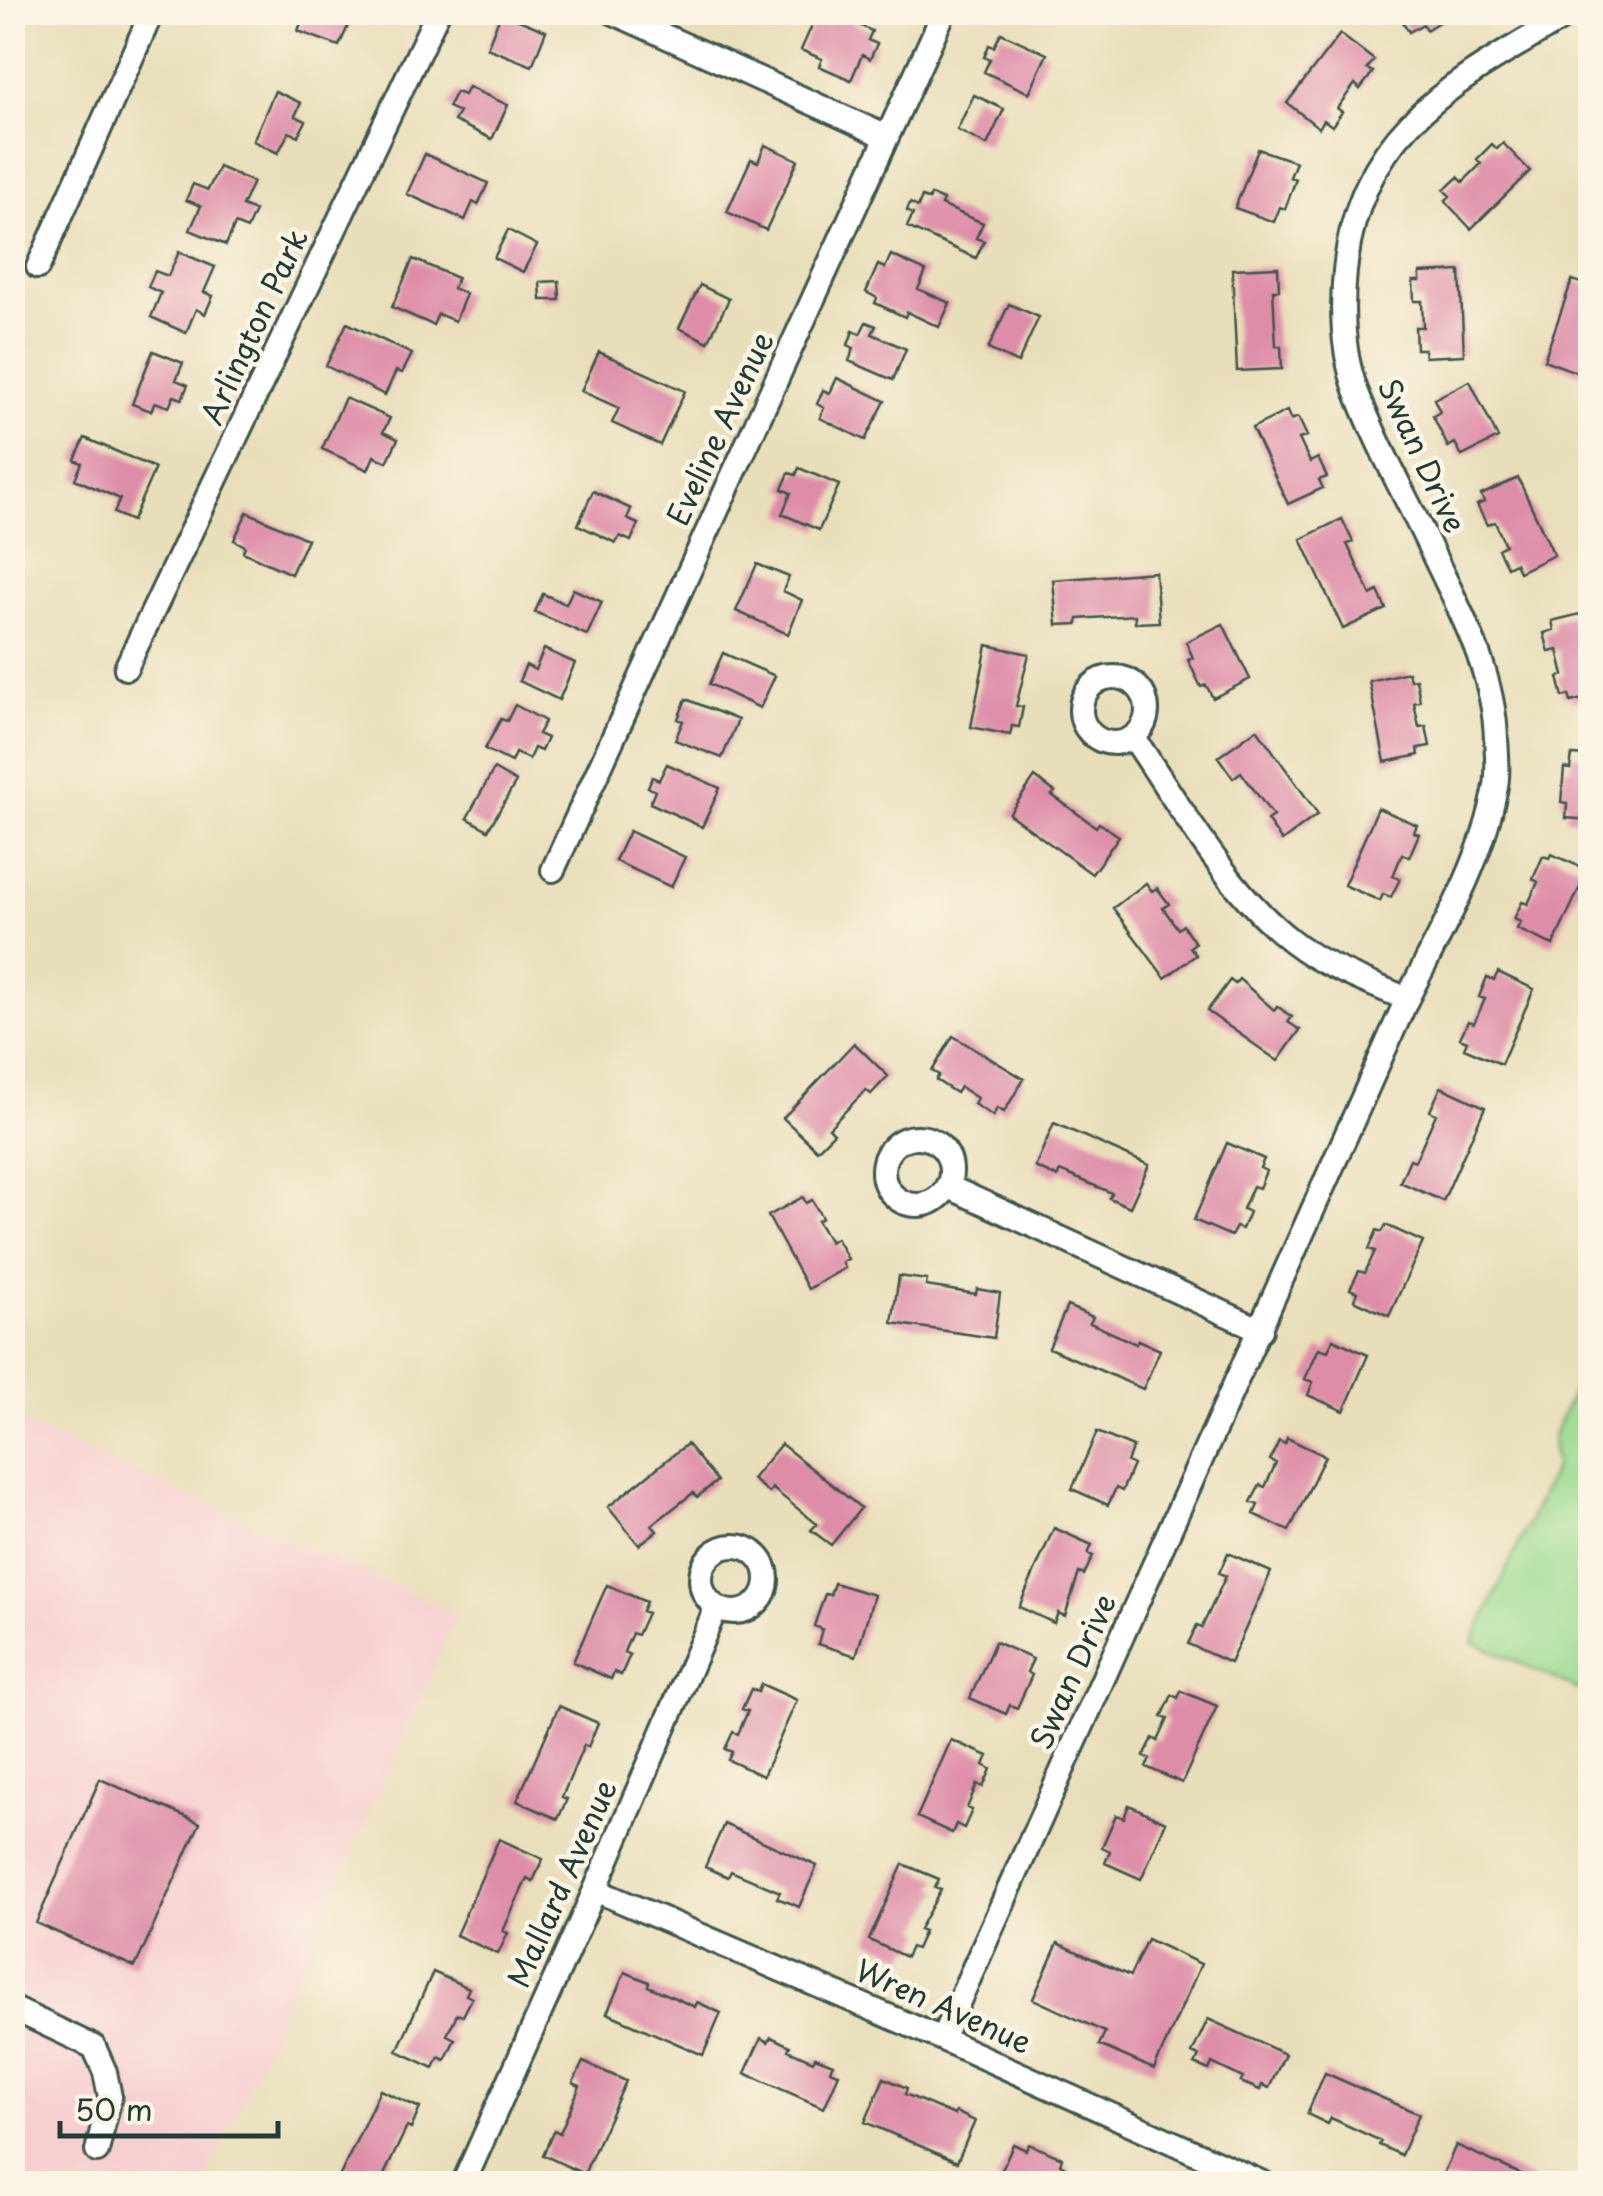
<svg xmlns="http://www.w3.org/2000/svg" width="1603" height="2196" viewBox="0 0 1603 2196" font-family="'Playpen Sans',sans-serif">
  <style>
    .built { fill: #f7cfd1 }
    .green { fill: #9cdb91; stroke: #5e8c62; stroke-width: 2.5 }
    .building { fill: #de8da8 }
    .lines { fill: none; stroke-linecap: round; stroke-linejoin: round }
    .street-casing { stroke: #3d5548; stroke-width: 28 }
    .street { stroke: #fff; stroke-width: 22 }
    .labels { text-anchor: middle; stroke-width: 9; stroke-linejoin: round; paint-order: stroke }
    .street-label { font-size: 30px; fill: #1f3d34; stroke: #fcf5e5 }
  </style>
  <rect width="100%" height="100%" fill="#fcf5e5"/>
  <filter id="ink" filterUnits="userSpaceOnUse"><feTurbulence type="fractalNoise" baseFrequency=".01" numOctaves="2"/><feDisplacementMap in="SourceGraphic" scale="20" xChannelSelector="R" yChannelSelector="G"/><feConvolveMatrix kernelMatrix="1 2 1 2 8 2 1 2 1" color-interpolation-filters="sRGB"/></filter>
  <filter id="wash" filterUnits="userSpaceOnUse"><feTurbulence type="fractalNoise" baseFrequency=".0048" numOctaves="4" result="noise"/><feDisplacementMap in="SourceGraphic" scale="40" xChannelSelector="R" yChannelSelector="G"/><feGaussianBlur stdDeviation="2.25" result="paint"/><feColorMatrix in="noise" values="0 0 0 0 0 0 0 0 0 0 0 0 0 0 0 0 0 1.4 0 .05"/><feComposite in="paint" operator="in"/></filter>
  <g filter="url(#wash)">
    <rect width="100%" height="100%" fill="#e9deba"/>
    <path class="built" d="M12 1419 457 1614 205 2183H13Z"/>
    <path class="green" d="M1590 1354V1695L1473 1642 1555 1466 1552 1438Z"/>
    <g id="blocks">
      <path class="building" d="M305 12H348L353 15 339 46 298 31Z
        M818 12H831L872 31 868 40 877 44 870 59 862 55 851 80 819 66 822 59 801 50Z
        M1397 12H1455L1426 30 1423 24 1409 32Z
        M501 13 546 31 532 66 487 48Z
        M1001 33 1047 54 1029 93 984 72 990 59 984 57 989 45 994 47Z
        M1340 34 1374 60 1367 69 1373 72 1360 89 1355 84 1337 108 1342 112 1332 126 1324 120 1319 128 1287 103Z
        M468 87 508 105 492 139 454 121 459 112 448 107 456 92 464 95Z
        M275 91 301 103 295 116 306 121 298 136 289 132 278 153 253 141Z
        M974 95 1004 109 987 145 957 130Z
        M1503 143 1530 171 1471 229 1445 201 1450 196 1444 190 1458 177 1463 182 1481 164 1477 159 1492 144 1497 149Z
        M765 145 798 160 766 230 727 212 751 159 758 162Z
        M1258 149 1296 162 1290 177 1296 179 1285 209 1280 207 1274 222 1235 208Z
        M425 154 488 183 478 205 473 202 465 220 407 194Z
        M219 167 253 182 242 206 255 211 247 229 235 224 226 245 190 230 201 206 186 200 193 184 208 190Z
        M931 195 943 200 941 205 983 223 976 238 984 241 976 258 907 227 913 214 907 211 910 203 918 207 922 197 929 200Z
        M508 230 537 245 523 272 494 258Z
        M179 252 215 267 204 292 213 296 205 314 196 309 186 333 151 317 161 293 148 287 155 271 168 276Z
        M891 255 926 271 918 289 950 303 939 327 907 312 905 317 875 303 877 298 866 292 878 265 885 268Z
        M413 259 457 278 453 288 466 294 455 321 438 314 433 325 392 307Z
        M1278 267 1279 290H1273L1276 346H1281L1282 369 1237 371 1232 269Z
        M1460 271 1464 355 1425 357 1424 349H1416L1415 327H1423L1422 301H1414L1413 281H1420V273Z
        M1572 280 1590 286V368L1584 366 1581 374 1544 360Z
        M559 281 560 300H541L540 282Z
        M700 285 729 299 708 342 679 328Z
        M1009 304 1039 317 1018 363 988 349Z
        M866 322 876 326 872 334 906 349 893 380 849 361 854 348 848 345 853 331 860 334Z
        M347 323 412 354 402 373 396 371 385 395 326 366Z
        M153 351 183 363 176 380 188 385 182 399 174 396 169 407 155 402 151 411 132 404Z
        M599 352 685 391 660 445 612 423 619 408 581 391Z
        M837 378 885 401 865 440 820 418 824 408 817 404 823 390 830 393Z
        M1470 381 1498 438 1462 456 1455 443 1448 447 1433 416 1440 412 1434 399Z
        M345 398 390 418 383 432 398 439 387 462 374 456 368 470 322 449Z
        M1287 411 1291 420 1298 417 1307 436 1299 439 1310 462 1318 458 1327 477 1319 480 1323 488 1288 504 1252 428Z
        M85 438 155 468 132 521 114 513 120 499 75 479 82 463 75 460Z
        M799 468 839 485 819 530 782 514 791 493 782 489 789 473 796 475Z
        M1518 478 1554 555 1519 572 1515 563 1507 567 1498 549 1505 545 1495 522 1487 525 1477 505 1484 502 1481 495Z
        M593 491 631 509 627 519 638 524 631 541 620 536 616 543 578 525Z
        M247 512 307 539 291 574 243 552 245 546 234 540Z
        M1342 519 1353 542 1347 544 1371 595 1378 591 1386 609 1343 629 1301 539Z
        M757 564 789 577 783 591 802 600 788 634 736 611Z
        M1155 572 1159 622 1135 623V615L1078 619V624L1057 625 1053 580Z
        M573 589 602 602 587 635 535 612 543 594 566 604Z
        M1588 612 1590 697 1571 702 1569 695 1563 697 1558 677 1564 675 1558 650 1549 652 1544 633 1554 630 1552 621Z
        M1223 624 1250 679 1213 698 1206 685 1201 687 1188 660 1193 658 1186 642Z
        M987 645 1029 654 1016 706 1023 707 1019 727 1012 726 1010 735 971 727Z
        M544 649 575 663 559 700 519 681 526 665 535 670Z
        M723 653 775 676 760 708 709 684Z
        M1408 672 1410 680 1416 679 1420 701 1414 703 1419 727 1426 726 1430 746 1418 748 1419 755 1385 762 1369 681Z
        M686 699 738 720 722 758 675 740 683 721 678 719Z
        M515 705 545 721 538 734 547 738 541 751 534 748 529 759 515 753 511 762 485 749 501 719 507 721Z
        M1257 729 1318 814 1282 841 1267 820 1273 816 1241 772 1233 778 1218 757Z
        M1572 755 1590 756V820L1566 818 1567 804 1561 803 1564 768 1570 769Z
        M667 764 720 788 702 827 650 803 655 791 648 787 652 777 659 780Z
        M494 769 516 782 488 830 467 818Z
        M1035 777 1055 792 1052 795 1096 827 1099 823 1119 836 1092 874 1009 814Z
        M1378 808 1417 825 1414 832 1419 834 1409 857 1402 854 1393 876 1400 879 1391 897 1383 894 1380 901 1344 885Z
        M629 831 685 857 671 887 615 861Z
        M1551 854 1588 870 1553 945 1517 929 1521 922 1514 919 1522 902 1528 904 1538 882 1533 879 1543 856 1549 858Z
        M1146 883 1152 891 1157 888 1169 904 1163 908 1178 929 1183 925 1195 943 1190 947 1196 955 1165 978 1113 908Z
        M1498 972 1534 989 1501 1064 1464 1048 1467 1041 1460 1038 1468 1021 1474 1023 1485 999 1479 997 1487 977 1494 980Z
        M1239 979 1274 1010 1277 1006 1292 1017 1288 1022 1300 1030 1278 1061 1207 1011 1230 980 1235 984Z
        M953 1036 1024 1079 1004 1112 997 1108 993 1116 974 1104 977 1098 960 1087 956 1093 936 1080 939 1075 932 1071Z
        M854 1043 888 1076 871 1094 866 1090 829 1128 834 1133 817 1150 783 1118Z
        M1441 1087 1485 1107 1443 1201 1400 1182 1410 1159 1415 1161 1436 1114 1430 1111Z
        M1054 1123 1149 1165 1130 1207 1109 1198 1112 1193 1060 1171 1057 1177 1035 1167Z
        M1227 1143 1264 1159 1260 1168 1266 1171 1259 1188 1253 1186 1243 1209 1249 1212 1242 1229 1236 1227 1231 1236 1194 1220Z
        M803 1197 806 1203 812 1200 822 1218 817 1221 830 1242 836 1238 848 1259 842 1262 845 1268 808 1289 768 1216Z
        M1386 1225 1423 1242 1389 1316 1354 1300 1357 1292 1350 1289 1359 1271 1365 1273 1375 1251 1369 1249 1377 1230 1382 1232Z
        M899 1276 927 1280 926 1286 976 1294 977 1289 1000 1293 994 1338 892 1323Z
        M1067 1306 1093 1317 1090 1323 1136 1344 1138 1340 1160 1350 1143 1389 1049 1348Z
        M1333 1339 1368 1355 1344 1411 1308 1395 1313 1382 1305 1379 1319 1348 1328 1351Z
        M1097 1432 1133 1447 1127 1462 1133 1465 1122 1491 1116 1488 1108 1505 1072 1489Z
        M1287 1438 1325 1456 1289 1531 1254 1514 1258 1505 1251 1502 1260 1485 1265 1487 1276 1463 1270 1460 1279 1441 1285 1444Z
        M687 1444 717 1481 697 1497 693 1493 652 1525 657 1531 639 1545 608 1507Z
        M781 1444 861 1508 831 1545 811 1530 817 1524 772 1488 769 1493 752 1479Z
        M1054 1528 1092 1545 1088 1554 1093 1556 1084 1575 1079 1573 1065 1616 1058 1613 1054 1623 1019 1607Z
        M1228 1553 1271 1572 1230 1663 1188 1644 1197 1625 1202 1627 1226 1576 1219 1573Z
        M834 1583 874 1595 856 1656 818 1644 822 1629 814 1626 825 1594 830 1595Z
        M607 1585 646 1602 642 1611 647 1613 637 1635 632 1633 624 1652 630 1655 621 1675 614 1672 611 1679 573 1662Z
        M995 1642 1033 1659 1027 1672 1032 1675 1017 1708 1010 1705 1006 1714 970 1698Z
        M761 1684 797 1700 763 1776 728 1760 732 1752 725 1749 733 1732 738 1734 748 1711 742 1709 751 1689 758 1692Z
        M1181 1691 1217 1706 1182 1783 1146 1767 1150 1759 1144 1756 1153 1738 1158 1741 1168 1719 1162 1717 1172 1695 1178 1698Z
        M559 1706 598 1723 588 1747 584 1745 562 1797 567 1799 558 1819 517 1801Z
        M951 1740 988 1756 984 1765 991 1769 983 1787 977 1784 967 1808 972 1810 964 1828 956 1824 952 1833 917 1817Z
        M100 1779 200 1823 135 1967 36 1923Z
        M1129 1805 1166 1822 1141 1879 1105 1863 1110 1851 1102 1847 1116 1815 1124 1818Z
        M724 1824 817 1866 799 1907 777 1898 780 1892 731 1871 728 1877 705 1867Z
        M499 1839 543 1859 533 1881 527 1878 503 1931 508 1933 498 1954 456 1935Z
        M903 1864 939 1879 935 1888 941 1890 919 1929 924 1931 916 1949 911 1947 906 1957 869 1940Z
        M1147 1939 1201 1964 1154 2069 1099 2045 1105 2032 1033 1999 1058 1943 1130 1976Z
        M433 1972 469 1988 466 1995 472 1998 463 2016 457 2014 447 2035 455 2039 445 2060 439 2057 434 2068 397 2051Z
        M625 1972 649 1982 648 1986 695 2007 697 2002 721 2013 703 2055 607 2013Z
        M1208 2019 1285 2054 1269 2088 1262 2085 1260 2090 1241 2082 1243 2078 1212 2063 1209 2070 1195 2064 1199 2056 1192 2053Z
        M771 2037 790 2046 788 2050 813 2061 815 2057 833 2064 830 2070 839 2074 824 2108 745 2073 761 2038 768 2042Z
        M583 2062 626 2081 584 2174 543 2155 554 2130 560 2133 580 2086 573 2083Z
        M1325 2073 1419 2114 1401 2155 1379 2145 1381 2141 1331 2118 1328 2124 1307 2114Z
        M884 2078 907 2088 905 2094 954 2115 956 2112 975 2121 957 2162 865 2122Z
        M380 2090 420 2108 411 2129 407 2127 382 2179 392 2184H341L337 2182Z
        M1013 2144 1026 2150 1029 2144 1062 2158 1060 2164 1071 2170 1065 2184H1003L997 2181Z
        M1456 2145 1532 2179 1530 2184 1440 2181Z"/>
    </g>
  </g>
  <g filter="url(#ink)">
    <use href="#blocks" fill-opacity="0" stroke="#3d5548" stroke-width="2.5"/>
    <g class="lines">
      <defs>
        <path id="street" d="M612 12 887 137
          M38 267 152 12
          M126 668 438 12
          M1081 710a33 33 0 1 1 66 0a33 33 0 1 1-66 0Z
          M1133 737C1184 811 1236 910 1315 957 1344 974 1377 986 1407 999
          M553 870 944 12
          M883 1171a34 34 0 1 1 68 0a34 34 0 1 1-68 0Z
          M947 1186 1261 1330
          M701 1579a33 33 0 1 1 66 0a33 33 0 1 1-66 0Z
          M595 1890 942 2039 1265 2184
          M12 2008 94 2047 105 2072 110 2097 97 2151
          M942 2039 1407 999C1440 933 1481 865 1495 791 1499 775 1497 755 1496 739 1494 672 1461 613 1433 554 1408 500 1377 446 1356 390 1342 351 1341 311 1345 271 1360 124 1460 80 1573 12
          M463 2184 595 1890 716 1608"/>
      </defs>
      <use href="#street" class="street-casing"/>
      <use href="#street" class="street"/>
    </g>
  </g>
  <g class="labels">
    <g class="street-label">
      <text transform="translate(255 327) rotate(-65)" y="10">Arlington Park</text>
      <text transform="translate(721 429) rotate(-65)" y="10">Eveline Avenue</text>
      <text transform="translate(1421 456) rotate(65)" y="10">Swan Drive</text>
      <text transform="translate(1074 1672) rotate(-66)" y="10">Swan Drive</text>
      <text transform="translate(563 1884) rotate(-66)" y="10">Mallard Avenue</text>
      <text transform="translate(943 2007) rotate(24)" y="10">Wren Avenue</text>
    </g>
  </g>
  <rect width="1603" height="2196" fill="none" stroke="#fcf5e5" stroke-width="50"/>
  <path d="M60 2121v15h218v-15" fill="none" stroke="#1f3d34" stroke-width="5"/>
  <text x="75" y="2121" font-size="30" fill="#1f3d34" stroke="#fcf5e5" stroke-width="8" paint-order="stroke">50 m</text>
</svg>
